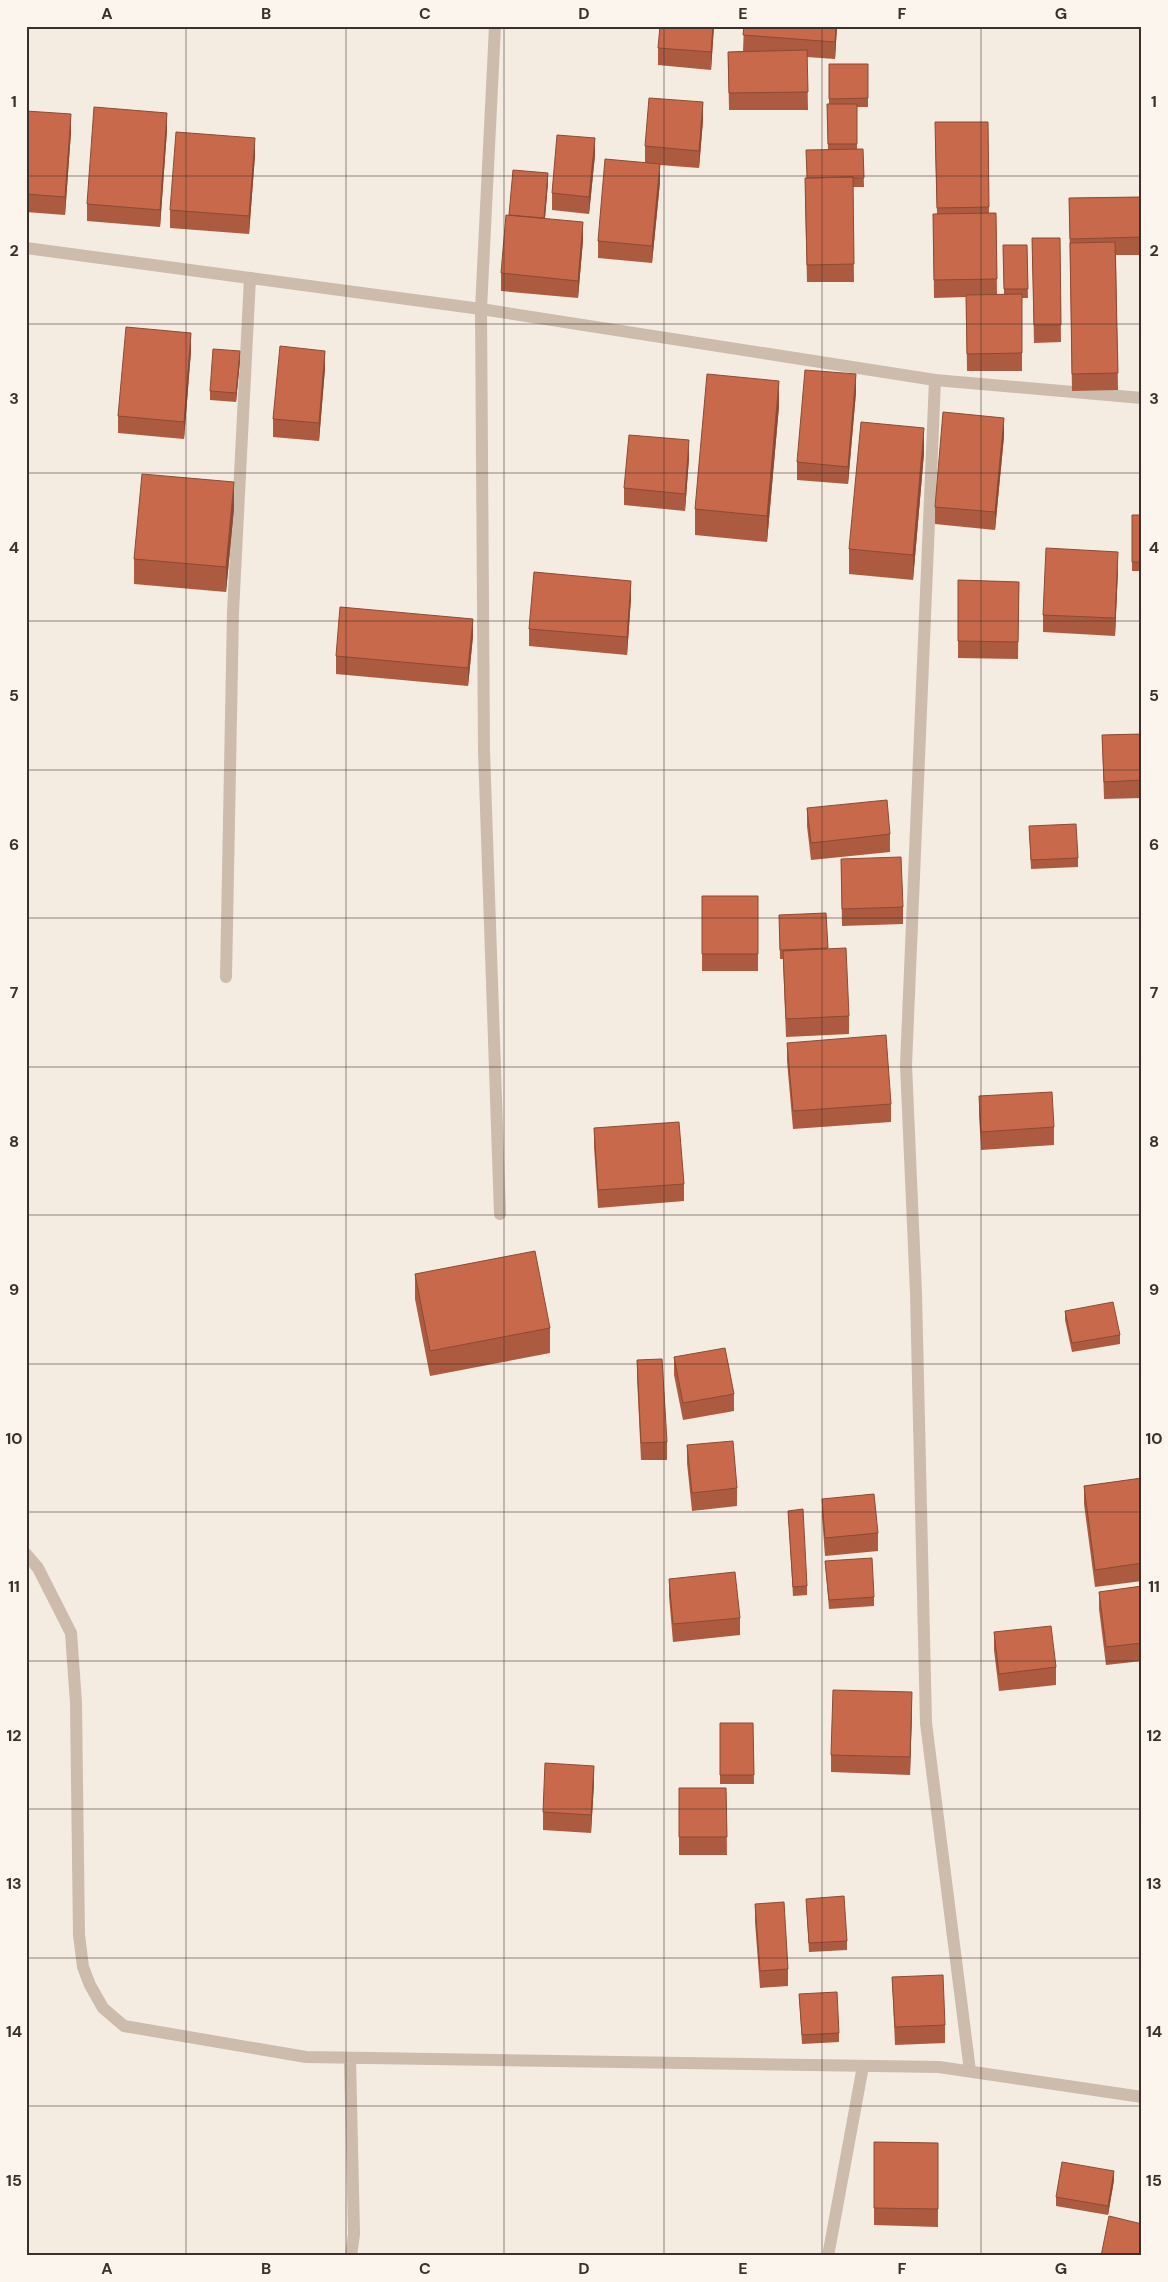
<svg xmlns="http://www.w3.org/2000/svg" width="1168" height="2282" viewBox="0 0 1168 2282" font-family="'DM Sans',sans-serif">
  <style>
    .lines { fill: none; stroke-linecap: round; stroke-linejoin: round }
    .minor { stroke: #cdbbac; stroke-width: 12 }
    .tertiary { stroke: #cdbbac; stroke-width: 12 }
    .wall { fill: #ac5a40 }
    .shaded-wall { fill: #8c4a34 }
    .building { fill: #c8694b; stroke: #8c4a34 }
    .grid { fill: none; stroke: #3b302b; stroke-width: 1; stroke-opacity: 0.55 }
    .neatline { fill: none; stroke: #3b302b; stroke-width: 2 }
    .grid-label { font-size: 16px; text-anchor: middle; font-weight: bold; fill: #3b302b }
  </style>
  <rect width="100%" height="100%" fill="#f4ebe1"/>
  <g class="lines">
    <path class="minor" d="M495 26 481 309 484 751 500 1214
      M935 380 906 1065 916 1293 926 1723 970 2071
      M226 977 233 612 250 278
      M26 1554 38 1568 71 1633 76 1703 79 1935 83 1967 90 1985 103 2008 124 2026 306 2057 939 2067 1142 2097
      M350 2058 354 2234 351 2256
      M828 2256 863 2066"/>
    <path class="tertiary" d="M26 248 481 309 935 380 1142 398"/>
  </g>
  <path class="wall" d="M660 26H714L711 70 658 65V48Z
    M744 26H837L835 59 807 57 808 110H729L728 52 743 51Z
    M829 64H868V107H857V149H863L864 187H853L854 282H807L805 195 806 178 828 150 827 104H829Z
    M26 111 71 132 65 215 26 212Z
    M703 120 699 168 660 165V182L652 263 598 258V241L645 163V146Z
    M988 122 989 213H996L997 294H1004L1003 245H1027L1028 298H1022V371H967L966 297 934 298 933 214H937L935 140Z
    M167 130 160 227 87 221V204Z
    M255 155 249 234 170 228V210Z
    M595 155 589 214 552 210V193Z
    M548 182 545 218 583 240 578 298 501 291V273L509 215Z
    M1142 197V255H1116L1118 390 1072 391 1069 198Z
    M1032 238H1060L1061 342 1034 343Z
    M191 351 184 439 118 433V416Z
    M240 360 236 402 210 400V391Z
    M325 368 319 441 273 437V419Z
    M856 392 848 484 797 480V462Z
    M779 406 767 542 695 535V509Z
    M1004 436 995 530 935 524V507Z
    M924 453 913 580 849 574V549Z
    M689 458 685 511 624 505V488Z
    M234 508 226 592 134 584V559Z
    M1132 515H1142V571H1132Z
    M1118 570 1115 636 1043 632V615Z
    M958 580 1019 582 1018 659 958 658Z
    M631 598 627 655 529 646V629Z
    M473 636 468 686 336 674V656Z
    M1142 734V798L1104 799 1102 735Z
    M807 808 890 834V852L811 860 807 826Z
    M1029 826 1078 858V867L1031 869Z
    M841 859 903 907V924L842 926Z
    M702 896H758V971H702Z
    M779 915 828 949 849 1016V1034L786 1037 783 959H780Z
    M787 1043 891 1104V1122L793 1129 787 1061Z
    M979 1096 1054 1127V1145L981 1150 979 1114Z
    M594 1128 684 1184V1201L598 1208 594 1146Z
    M415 1274 550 1328V1353L430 1376 415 1299Z
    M1065 1311 1120 1335V1344L1072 1352 1065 1320Z
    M674 1357 734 1394V1411L683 1420 674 1375Z
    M637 1360 667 1442V1460H641L637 1377Z
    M687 1445 737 1488V1506L692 1511 687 1463Z
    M1142 1478V1581L1095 1587 1084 1504V1486Z
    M822 1499 878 1533V1551L825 1556 822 1516Z
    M788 1511 807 1586V1595L793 1596Z
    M825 1561 874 1597V1606L829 1609Z
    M669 1579 740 1618V1635L673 1642 669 1596Z
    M1142 1586V1661L1106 1665 1099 1609V1592Z
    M994 1632 1056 1667V1685L999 1691 994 1650Z
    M912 1710 910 1775 831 1772V1755Z
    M720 1723H753L754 1784H720Z
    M594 1783 591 1833 543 1830V1812Z
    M679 1788H726L727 1855H679Z
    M806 1899 847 1941V1950L809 1952Z
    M755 1904 788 1969V1986L760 1988 755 1922Z
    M892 1977 945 2025V2043L895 2045Z
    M799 1994 839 2033V2042L802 2044Z
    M874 2142 938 2143V2227L874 2225Z
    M1114 2180 1108 2215 1056 2206V2197Z"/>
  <path class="shaded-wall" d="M713 26H714L711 70V52Z
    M836 26H837L835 59V42Z
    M703 102V120L699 168V151Z
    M167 113V130L160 227V210Z
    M71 114V132L65 215V197Z
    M255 138V155L249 234V216Z
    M595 138V155L589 214V197Z
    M660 164V182L652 263V246Z
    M548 173V182L544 230V221Z
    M583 222V240L578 298V281Z
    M191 333V351L184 439V422Z
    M240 351V360L236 402V393Z
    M325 351V368L319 441V423Z
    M856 374V392L848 484V467Z
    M779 381V406L767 542V516Z
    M1004 418V436L995 530V512Z
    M924 428V453L913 580V555Z
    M689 440V458L685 511V494Z
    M234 482V508L226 592V567Z
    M1118 552V570L1115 636V618Z
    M631 581V598L627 655V637Z
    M473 619V636L468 686V668Z
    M912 1692V1710L910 1775V1757Z
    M594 1766V1783L591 1833V1815Z
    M1114 2171V2180L1108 2215V2206Z"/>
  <path class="building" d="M660 26H713L711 52 658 48Z
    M744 26H836L835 42 743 35Z
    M807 50 808 92 729 93 728 52Z
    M829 64H868V98L829 99Z
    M649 98 703 102 699 151 645 146Z
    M827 104H857V144H828Z
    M94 107 167 113 160 210 87 204Z
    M26 111 71 114 65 197 26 194Z
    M935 122H988L989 207 937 208Z
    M176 132 255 138 249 216 170 210Z
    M557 135 595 138 589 197 552 193Z
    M863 149 864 178H853V177L807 178 806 150Z
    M605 159 660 164 652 246 598 241Z
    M513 170 548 173 544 218 509 215Z
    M853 177 854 264 807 265 805 178Z
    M1142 197V237L1070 239 1069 198Z
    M996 213 997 279 934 280 933 214Z
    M506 215 583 222 578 281 501 273Z
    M1032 238H1060L1061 325H1034Z
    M1115 242 1118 373 1072 374 1070 243Z
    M1003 245H1027L1028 289H1004Z
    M1022 294V353L967 354 966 295Z
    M126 327 191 333 184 422 118 416Z
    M280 346 325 351 319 423 273 419Z
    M213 349 240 351 236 393 210 391Z
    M805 370 856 374 848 467 797 462Z
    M707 374 779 381 767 516 695 509Z
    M943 412 1004 418 995 512 935 507Z
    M861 422 924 428 913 555 849 549Z
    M629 435 689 440 685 494 624 488Z
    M142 474 234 482 226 567 134 559Z
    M1132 515H1142V562H1132Z
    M1046 548 1118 552 1115 618 1043 615Z
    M534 572 631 581 627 637 529 629Z
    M958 580 1019 582 1018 642 958 641Z
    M340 607 473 619 468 668 336 656Z
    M1142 734V780L1104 782 1102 735Z
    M887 800 890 834 811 843 807 808Z
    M1076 824 1078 858 1031 860 1029 826Z
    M901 857 903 907 842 909 841 859Z
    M702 896H758V954H702Z
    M826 913 828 948 780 950 779 915Z
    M846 948 849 1016 786 1019 783 951Z
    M886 1035 891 1104 793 1111 787 1043Z
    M1052 1092 1054 1127 981 1132 979 1096Z
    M679 1122 684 1184 598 1190 594 1128Z
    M535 1251 550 1328 430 1351 415 1274Z
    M1113 1302 1120 1335 1072 1343 1065 1311Z
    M725 1348 734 1394 683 1403 674 1357Z
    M662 1359 667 1442 641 1443 637 1360Z
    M733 1441 737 1488 692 1493 687 1445Z
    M1142 1478V1563L1095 1570 1084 1486Z
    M874 1494 878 1533 825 1538 822 1499Z
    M803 1509 807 1586 793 1587 788 1511Z
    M872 1558 874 1597 829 1600 825 1561Z
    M735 1572 740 1618 673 1624 669 1579Z
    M1142 1586V1643L1106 1647 1099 1592Z
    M1051 1626 1056 1667 999 1674 994 1632Z
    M833 1690 912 1692 910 1757 831 1755Z
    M720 1723H753L754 1775H720Z
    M545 1763 594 1766 591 1815 543 1812Z
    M679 1788H726L727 1837H679Z
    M844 1896 847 1941 809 1943 806 1899Z
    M784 1902 788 1969 760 1971 755 1904Z
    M943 1975 945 2025 895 2027 892 1977Z
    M837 1992 839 2033 802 2035 799 1994Z
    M874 2142 938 2143V2209L874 2208Z
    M1062 2162 1114 2171 1108 2206 1056 2197Z
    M1109 2216 1142 2224V2256H1101Z"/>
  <path class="grid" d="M186 26V2256M346 26V2256M504 26V2256M664 26V2256M822 26V2256M981 26V2256M26 176H1142M26 324H1142M26 473H1142M26 621H1142M26 770H1142M26 918H1142M26 1067H1142M26 1215H1142M26 1364H1142M26 1512H1142M26 1661H1142M26 1809H1142M26 1958H1142M26 2106H1142"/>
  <rect width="1168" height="2282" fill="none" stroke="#fbf5ee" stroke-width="55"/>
  <rect x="28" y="28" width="1112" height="2226" class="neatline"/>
  <g class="grid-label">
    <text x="107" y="19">A</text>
    <text x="266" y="19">B</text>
    <text x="425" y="19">C</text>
    <text x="584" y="19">D</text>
    <text x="743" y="19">E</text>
    <text x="902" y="19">F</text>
    <text x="1061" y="19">G</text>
    <text x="14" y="107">1</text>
    <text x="1154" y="107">1</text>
    <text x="14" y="256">2</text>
    <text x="1154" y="256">2</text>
    <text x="14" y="404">3</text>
    <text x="1154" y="404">3</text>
    <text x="14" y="553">4</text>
    <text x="1154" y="553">4</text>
    <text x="14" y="701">5</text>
    <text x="1154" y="701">5</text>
    <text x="14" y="850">6</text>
    <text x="1154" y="850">6</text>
    <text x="14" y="998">7</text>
    <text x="1154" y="998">7</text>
    <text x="14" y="1147">8</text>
    <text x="1154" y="1147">8</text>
    <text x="14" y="1295">9</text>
    <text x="1154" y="1295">9</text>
    <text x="14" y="1444">10</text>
    <text x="1154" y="1444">10</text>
    <text x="14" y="1592">11</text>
    <text x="1154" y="1592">11</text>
    <text x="14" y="1741">12</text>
    <text x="1154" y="1741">12</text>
    <text x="14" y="1889">13</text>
    <text x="1154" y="1889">13</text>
    <text x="14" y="2037">14</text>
    <text x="1154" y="2037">14</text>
    <text x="14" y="2186">15</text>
    <text x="1154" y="2186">15</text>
    <text x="107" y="2274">A</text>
    <text x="266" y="2274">B</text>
    <text x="425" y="2274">C</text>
    <text x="584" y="2274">D</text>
    <text x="743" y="2274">E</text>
    <text x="902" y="2274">F</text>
    <text x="1061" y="2274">G</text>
  </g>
</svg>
